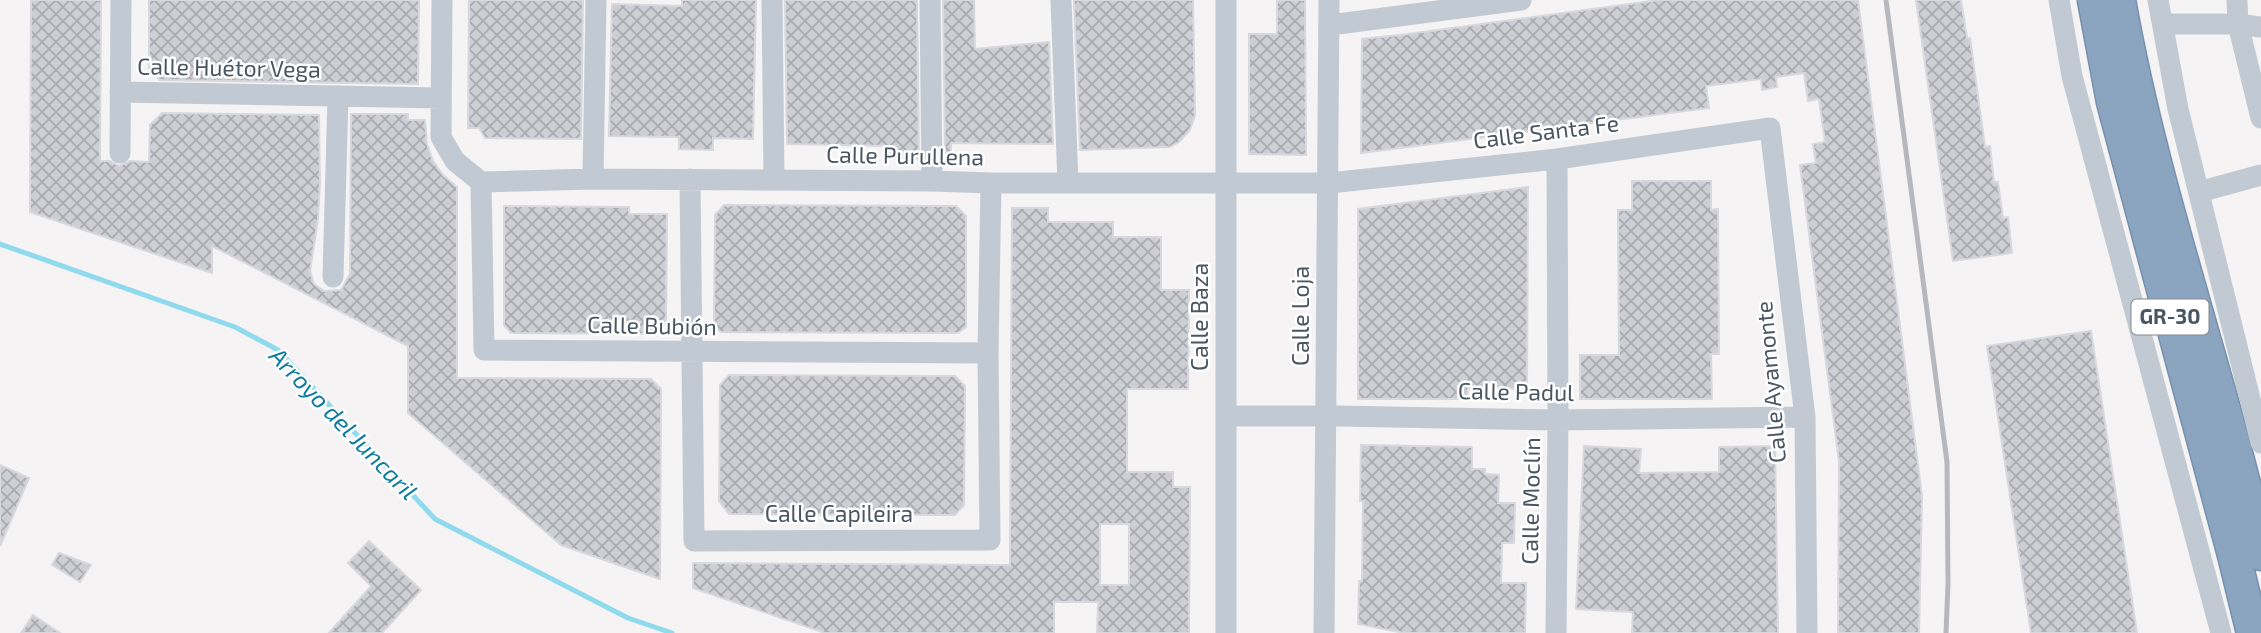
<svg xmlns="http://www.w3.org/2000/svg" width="2261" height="633" viewBox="0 0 2261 633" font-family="'Exo 2',sans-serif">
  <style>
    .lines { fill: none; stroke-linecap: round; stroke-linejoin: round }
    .stream { stroke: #90daee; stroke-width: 5 }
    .building { fill: url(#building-cross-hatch); stroke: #d7d9de; stroke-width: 2; fill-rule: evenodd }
    .highway-casing { stroke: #7690ad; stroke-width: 35 }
    .minor { stroke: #c1cad2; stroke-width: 21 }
    .highway { stroke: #8ba5c1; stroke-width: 32 }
    .rail { stroke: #b5b8bd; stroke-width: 5 }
    .labels { text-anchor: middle; stroke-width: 5; stroke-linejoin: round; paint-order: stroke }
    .shield { fill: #fff; stroke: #808990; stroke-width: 2 }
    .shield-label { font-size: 21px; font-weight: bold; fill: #4a5661 }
    .street-label { font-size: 23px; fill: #4a5661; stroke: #fff }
    .water-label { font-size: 24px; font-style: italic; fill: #0c7c9b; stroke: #fff }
  </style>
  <defs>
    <pattern id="building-cross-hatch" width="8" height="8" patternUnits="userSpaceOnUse" patternTransform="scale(1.75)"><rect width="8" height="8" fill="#cdcfd5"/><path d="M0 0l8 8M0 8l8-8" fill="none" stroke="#a8abb0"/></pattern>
  </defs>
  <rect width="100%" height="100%" fill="#f5f3f3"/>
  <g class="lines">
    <path class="stream" d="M0 244 235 327 278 350 435 519 628 618 672 633"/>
  </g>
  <path class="building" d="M31 0H101L100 161H110L119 166 130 161 149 162 150 125 162 113 319 115 320 182 318 219 310 271 314 284 324 291 341 290 350 274 351 114H408V120H425L427 144 433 161 443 175 457 187V378L651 379 661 389 660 579 561 545 408 413V346L212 246V273L30 212Z
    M149 0H419L418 84 160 80 149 68Z
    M469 0H583L581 139 485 138 479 128H468Z
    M682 0H756L753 139 713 138V150L679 149V137L609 136 612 4 682 6Z
    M785 0H917L919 159 886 158V146L787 144Z
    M943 0H974L975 49 1049 42 1053 144 951 143V155H945Z
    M1074 0H1193L1195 115 1190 130 1179 142 1170 147 1080 150Z
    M1277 0H1305L1306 155 1249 154V34H1277Z
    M1659 0H1858L1922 496 1919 633H1838L1839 461 1800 165 1816 163 1813 144 1825 142 1819 99 1808 101 1804 73 1776 77 1777 87 1762 90 1761 79 1706 86 1709 108 1361 153 1362 39 1408 34Z
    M1916 0H1961L1967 38H1970L1985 147 1990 146 1994 182H1998L2003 218 2008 217 2012 253 1953 261Z
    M1632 181H1711V210L1718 209 1719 354H1711L1712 399H1580V355H1619L1618 210H1632Z
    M1528 187 1527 389 1468 388 1467 399H1358V209Z
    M724 205 956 206 966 216V327L958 333 721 332 714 326 715 215Z
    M504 206 629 207V214H667L666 324 656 334 511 333 504 325Z
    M1012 208H1048V222H1113V237H1161V290H1189L1188 389H1127V472H1173V487H1190L1189 633H1097L1098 602H1054V633H825L693 588V563L1010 565ZM1100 524H1129V585H1100Z
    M2091 331 2137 633H2031L1987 346Z
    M729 375 955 376 965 386 964 505 955 515 729 514 719 501 720 385Z
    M1361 445 1472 447V469H1485V474L1499 475 1498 503H1515L1514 543H1502L1501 583H1526L1525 633H1404L1358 624 1359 581H1362L1363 501H1360Z
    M1584 446 1641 449 1639 473 1719 472V447L1775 446 1778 633H1632L1633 612 1576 609Z
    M0 465 29 478 0 546Z
    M369 541 421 590 382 633H329L371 586 348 563Z
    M59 553 91 565 80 582 52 565Z
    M33 615 60 633H21Z"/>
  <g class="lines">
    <defs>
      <path id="highway" d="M2094 0 2113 102 2234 555 2253 633
        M2119 0C2152 188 2219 368 2261 554"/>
    </defs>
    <use href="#highway" class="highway-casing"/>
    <path class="minor" d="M442 0 441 137 455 161 481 182
      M772 0 774 180
      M930 0 932 181
      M1061 0 1068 183
      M1226 0V633
      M2059 0 2072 76 2221 633
      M2158 0 2178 109 2261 443
      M2237 0 2238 24 2261 118
      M2163 24H2238L2261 27
      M1330 25 1521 0
      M120 92 441 98
      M120 153 121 0
      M593 179 596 0
      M690 179 694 541 990 540 988 353 991 183
      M481 182 593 179 932 181 991 183H1329L1557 159 1770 128 1805 417 1807 633
      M481 182 484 350 988 353
      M2199 192 2261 175
      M333 277 338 96
      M1227 416H1337L1558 420 1805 417
      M1324 633 1329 0
      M1556 633 1558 420 1557 159"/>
    <use href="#highway" class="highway"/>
    <path class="rail" d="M1886 0 1947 462 1948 584 1946 633"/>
  </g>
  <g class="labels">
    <rect class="shield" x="2131.5" y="299.5" width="77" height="35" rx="5"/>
    <g class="shield-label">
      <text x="2170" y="324">GR-30</text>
    </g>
    <g class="street-label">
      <text transform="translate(229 68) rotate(1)" y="8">Calle Huétor Vega</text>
      <text transform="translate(1546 132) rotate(-7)" y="8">Calle Santa Fe</text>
      <text transform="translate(905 156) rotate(1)" y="8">Calle Purullena</text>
      <text transform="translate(1301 316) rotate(-90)" y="8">Calle Loja</text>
      <text transform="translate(1200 317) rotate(-90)" y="8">Calle Baza</text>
      <text transform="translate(652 326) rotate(1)" y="8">Calle Bubión</text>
      <text transform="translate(1771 382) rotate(-95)" y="8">Calle Ayamonte</text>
      <text transform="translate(1516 392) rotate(1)" y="8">Calle Padul</text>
      <text transform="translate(1531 501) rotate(-89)" y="8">Calle Moclín</text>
      <text x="839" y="522">Calle Capileira</text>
    </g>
    <g class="water-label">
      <text transform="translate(343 424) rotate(46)" y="8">Arroyo del Juncaril</text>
    </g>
  </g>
</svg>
